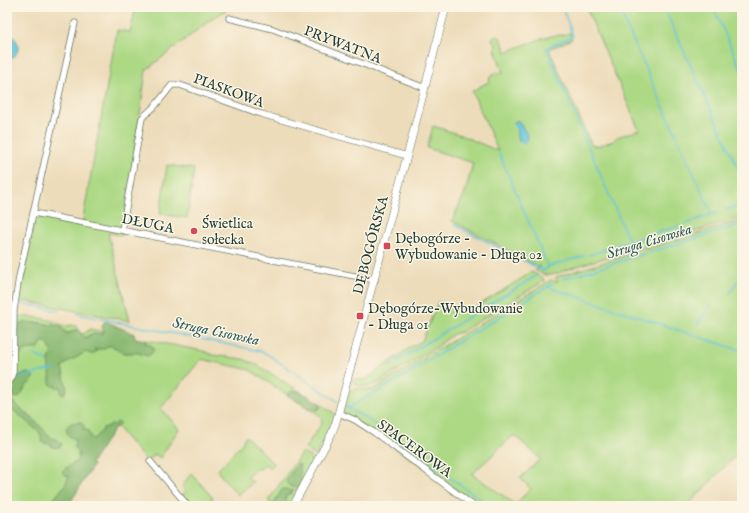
<svg xmlns="http://www.w3.org/2000/svg" width="749" height="513" viewBox="0 0 749 513" font-family="'IM FELL English',serif">
  <style>
    .green { fill: #add985; stroke: #668b5c; fill-rule: evenodd }
    .forest { fill: #8ab972; stroke: #547b53 }
    .water { fill: #5dc1db; stroke: #3e7f88 }
    .lines { fill: none; stroke-linecap: round; stroke-linejoin: round }
    .stream { stroke: #5dc1db; stroke-width: 1.5 }
    .canal { stroke: #5dc1db; stroke-width: 5.5 }
    .minor-casing { stroke: #677563; stroke-width: 7 }
    .tertiary-casing { stroke: #677563; stroke-width: 8 }
    .minor { stroke: #fff; stroke-width: 5.5 }
    .tertiary { stroke: #fff; stroke-width: 7 }
    .poi-dot { fill: #d1495b; stroke: #fcf5e5; stroke-width: 1.5 }
    .labels { text-anchor: middle; stroke-width: 3; stroke-linejoin: round; paint-order: stroke }
    .street-label { font-size: 14px; fill: #1f3d34; stroke: #fcf5e5 }
    .poi-label { font-size: 14px; fill: #1f3d34; stroke: #fcf5e5; text-anchor: start }
    .water-label { font-size: 15px; font-style: italic; fill: #2e5e5e; stroke: #fcf5e5 }
  </style>
  <rect width="100%" height="100%" fill="#fcf5e5"/>
  <filter id="ink" filterUnits="userSpaceOnUse"><feTurbulence type="fractalNoise" baseFrequency=".025" numOctaves="2"/><feDisplacementMap in="SourceGraphic" scale="8" xChannelSelector="R" yChannelSelector="G"/><feConvolveMatrix kernelMatrix="1 2 1 2 8 2 1 2 1" color-interpolation-filters="sRGB"/></filter>
  <filter id="wash" filterUnits="userSpaceOnUse"><feTurbulence type="fractalNoise" baseFrequency=".012" numOctaves="4" result="noise"/><feDisplacementMap in="SourceGraphic" scale="16" xChannelSelector="R" yChannelSelector="G"/><feGaussianBlur stdDeviation="0.9" result="paint"/><feColorMatrix in="noise" values="0 0 0 0 0 0 0 0 0 0 0 0 0 0 0 0 0 1.4 0 .05"/><feComposite in="paint" operator="in"/></filter>
  <g filter="url(#wash)">
    <rect width="100%" height="100%" fill="#eddcba"/>
    <path class="green" d="M136 7H227V10L214 17 146 70 123 235 108 233 130 321 18 300 35 220 43 217 82 224 117 30 130 32Z
      M586 7H742V217C704 228 666 242 628 252 602 258 576 266 552 275H545L535 270 540 267 452 221 465 193 473 163 427 148 433 126 458 134 498 151 472 91 490 81 489 78 495 73H503L495 49 496 46 492 39 494 36H498L501 39 506 52C521 46 536 40 551 36 559 34 562 37 570 32L572 39 549 49 591 144 594 146H598L613 141 617 137 639 130Z
      M167 165 194 169 187 218 160 214Z
      M742 220V446L735 456 687 506H599L597 505 596 506H478L449 484 342 413 348 391C357 387 365 391 374 389L551 280 556 282 558 281 555 278 556 277ZM514 435 541 459 520 478 531 489 515 504 472 474Z
      M532 272 543 278 544 281 474 324 461 332 453 334 438 346 378 383C369 387 360 389 352 381L353 379 365 380 409 348 422 341 438 302 471 310Z
      M20 316C34 318 50 317 63 326 70 326 78 322 80 333L83 334 91 329 104 332 101 334 93 333 84 338 76 329C73 331 71 333 67 333 63 332 59 328 56 327 45 322 27 320 18 327L16 336 17 347 26 338 147 344 145 340 152 341 203 351 213 355 243 359 257 365 309 397C301 394 295 387 287 395L250 370 201 359 161 408 179 429 160 458 155 454 151 459 150 458 147 462 116 426 91 463 93 465 68 506H7V395L15 377 16 319Z
      M321 404 334 413 335 416 331 427 316 456H315L305 448 322 423 321 416 308 408 318 410 321 407Z
      M247 437 274 464 269 468 266 464 259 470 257 468 247 477 253 482 238 495 217 471 243 442 244 438Z
      M302 452 310 457 312 463 297 492 291 489 295 497 291 506H276L268 501Z
      M191 473 213 498 204 506H190L181 496 186 491 182 487Z"/>
    <path class="forest" d="M25 322 40 323 60 326 66 333H70L77 329 85 338 93 333 101 334 104 332 102 327 104 322H107L134 334 135 338 145 340V343L152 346C155 350 152 354 148 356L138 353H123L112 346H108L103 349H94L97 351 93 354H90L86 352 68 362 62 367 67 389 64 394H62L60 387C46 387 51 381 50 372 49 369 48 366 49 363 49 358 51 355 52 350L50 349 49 345 43 341 38 349C33 349 26 349 22 353 21 354 20 356 18 356 17 350 15 329 19 325 21 323 23 323 25 322Z
      M27 373 31 374 34 378C31 382 30 383 27 385 22 389 24 395 17 398L14 397 12 391 10 390 15 377Z
      M292 391C302 391 312 398 321 404V407L316 410 308 408 287 395Z
      M7 398 11 399 13 403 17 405 24 412 29 415 52 438 58 440 62 444 61 446 56 448 51 446 50 443 45 444 42 442 40 433 13 410 9 412 7 414Z
      M81 422 84 426 83 430H87L91 437 93 439 102 431 103 428 109 426 112 424 114 425 117 422 120 423 117 427 116 426 91 463 93 465 68 506H53V500L65 485 69 476 65 475 62 472C66 466 76 464 78 459 78 457 78 455 78 452L74 448 75 439C69 438 67 434 66 428L71 423Z
      M297 464 300 465 299 471 301 473 299 475C302 478 302 483 300 486 295 489 288 487 286 481Z
      M282 489H286L292 492 291 494 287 495 285 499 289 506H276L274 503Z"/>
    <path class="water" d="M7 33C22 39 22 55 7 61Z
      M518 120 528 136V139L524 143 519 141 517 130 513 123Z"/>
    <g class="lines">
      <path class="stream" d="M562 7 573 36 546 48 629 241 589 255
        M618 7 712 214 717 213
        M713 7 742 72
        M665 10 742 177
        M499 153 548 267
        M725 210 742 205
        M686 224 712 214
        M455 225 536 267 544 270
        M630 241 679 226
        M542 272 550 266 584 256
        M742 272V271
        M563 279 742 224
        M548 287 742 351
        M730 293 739 279
        M19 303 59 311
        M77 314 260 351 267 354 337 401
        M698 324 711 304
        M33 354 47 361
        M388 366 536 276
        M15 379 48 370 56 369
        M344 406 366 418 490 506
        M348 408 391 384 552 284"/>
      <path class="canal" d="M7 300 11 301"/>
    </g>
  </g>
  <g filter="url(#ink)">
    <g class="lines">
      <defs>
        <path id="minor" d="M229 18 273 29 425 88
          M34 213 375 280
          M122 230 142 118 155 106 172 85H180L261 114 407 156
          M7 309 14 310
          M7 389 13 372 14 310 19 277 75 23
          M339 413 355 420 375 433 474 506
          M150 461 188 506"/>
        <path id="tertiary" d="M293 506 332 433 336 422 407 156 446 7"/>
      </defs>
      <use href="#minor" class="minor-casing"/>
      <use href="#tertiary" class="tertiary-casing"/>
      <use href="#minor" class="minor"/>
      <use href="#tertiary" class="tertiary"/>
    </g>
  </g>
  <g class="poi-dot">
    <circle cx="194" cy="231" r="4"/>
    <rect x="383" y="242" width="8" height="8" rx="2"/>
    <rect x="356" y="312" width="8" height="8" rx="2"/>
  </g>
  <g class="labels">
    <g class="street-label">
      <text transform="translate(343 44) rotate(21)" y="5">PRYWATNA</text>
      <text transform="translate(229 90) rotate(20)" y="5">PIASKOWA</text>
      <text transform="translate(148 223) rotate(11)" y="5">DŁUGA</text>
      <text transform="translate(370 245) rotate(-75)" y="5">DĘBOGÓRSKA</text>
      <text transform="translate(415 448) rotate(36)" y="5">SPACEROWA</text>
    </g>
    <g class="poi-label">
      <text x="202" y="228">Świetlica<tspan x="202" dy="16">sołecka</tspan></text>
      <text x="395" y="243">Dębogórze -<tspan x="395" dy="16">Wybudowanie - Długa 02</tspan></text>
      <text x="368" y="313">Dębogórze-Wybudowanie<tspan x="368" dy="16">- Długa 01</tspan></text>
    </g>
    <g class="water-label">
      <text transform="translate(649 241) rotate(-17)" y="5">Struga Cisowska</text>
      <text transform="translate(216 331) rotate(12)" y="5">Struga Cisowska</text>
    </g>
  </g>
  <rect width="749" height="513" fill="none" stroke="#fcf5e5" stroke-width="24"/>
</svg>
